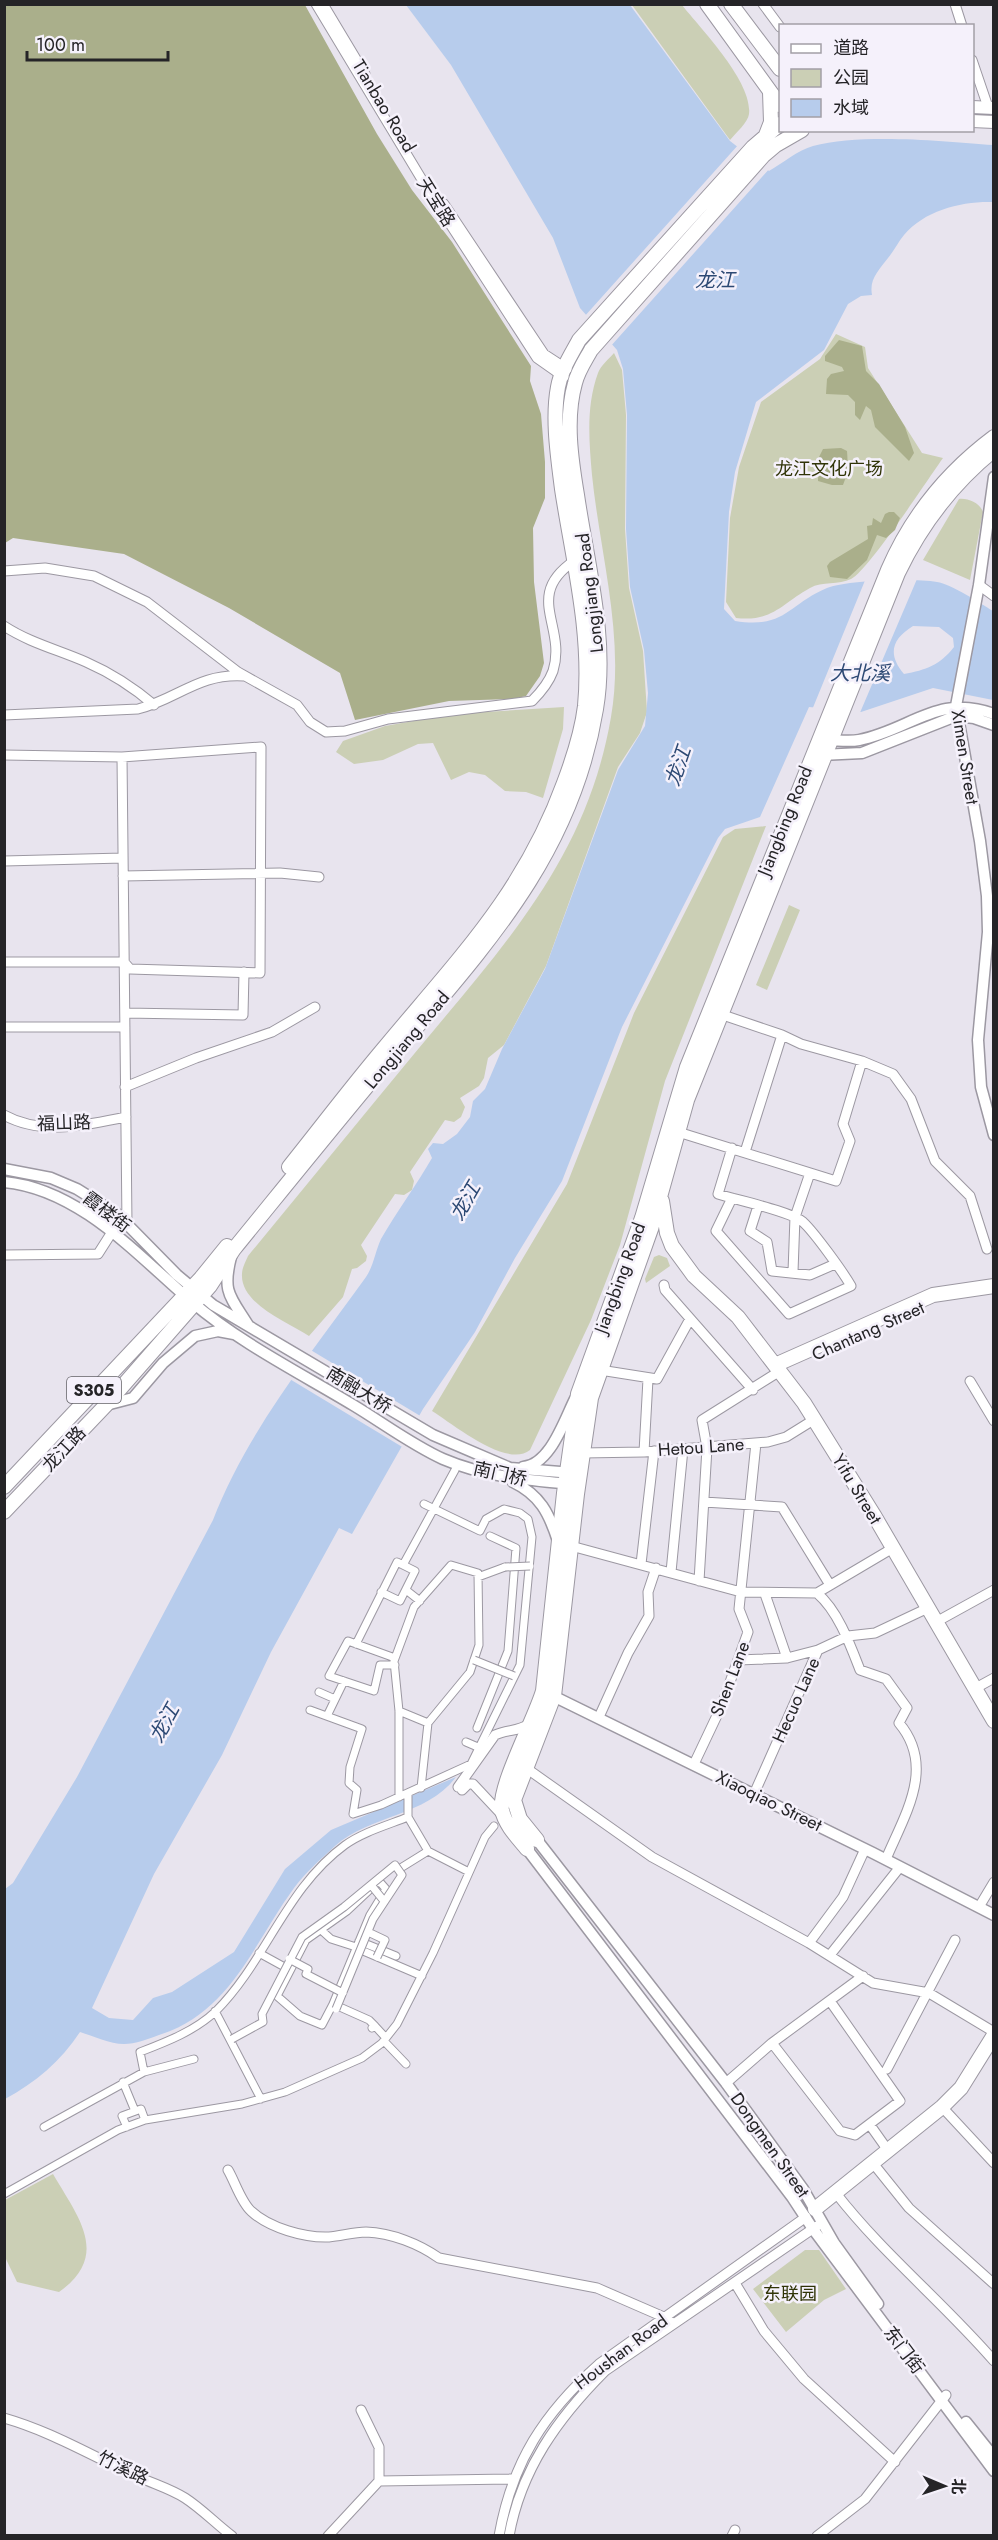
<svg xmlns="http://www.w3.org/2000/svg" width="998" height="2540" viewBox="0 0 998 2540" font-family="Jost,'Noto Sans SC',sans-serif">
  <style>
    .green { fill: #cbcfb5 }
    .forest { fill: #aaaf8b }
    .water { fill: #b7ccec; fill-rule: evenodd }
    .pier { fill: #e8e4ee }
    .lines { fill: none; stroke-linecap: round; stroke-linejoin: round }
    .pedestrian-casing { stroke: #9c98a2; stroke-width: 9 }
    .minor-casing { stroke: #9c98a2; stroke-width: 11 }
    .tertiary-casing { stroke: #9c98a2; stroke-width: 13 }
    .secondary-casing { stroke: #9c98a2; stroke-width: 14 }
    .primary-casing { stroke: #9c98a2; stroke-width: 16 }
    .pedestrian { stroke: #fff; stroke-width: 7 }
    .minor { stroke: #fff; stroke-width: 9 }
    .tertiary { stroke: #fff; stroke-width: 10 }
    .secondary { stroke: #fff; stroke-width: 12 }
    .primary { stroke: #fff; stroke-width: 14 }
    .pedestrian-bridge-casing { stroke: #9c98a2; stroke-width: 9; stroke-linecap: butt }
    .pedestrian-bridge { stroke: #fff; stroke-width: 7 }
    .labels { text-anchor: middle; stroke-width: 5; stroke-linejoin: round; paint-order: stroke }
    .shield { fill: #f5f1fb; stroke: #636267; stroke-width: 1.5 }
    .shield-label { font-size: 16px; font-weight: bold; fill: #252427 }
    .street-label { font-size: 18px; fill: #252427; stroke: #f5f1fb }
    .park-label { font-size: 18px; fill: #303407; stroke: #f5f1fb }
    .water-label { font-size: 20px; font-style: italic; fill: #2d4974; stroke: #f5f1fb }
  </style>
  <rect width="100%" height="100%" fill="#e8e4ee"/>
  <path class="green" d="M632 5H682C701 29 753 82 749 114 748 122 736 133 730 140Z
    M836 334 865 347 868 368 922 453 943 458C928 479 868 571 851 579 839 585 822 581 810 588 781 604 773 622 736 618L726 602 730 518 739 467 761 402 820 359Z
    M614 353 622 370 626 415 625 529 629 588 643 651 647 712 640 733 618 767 546 966 504 1045 488 1058 484 1078 479 1086 460 1098 465 1107 461 1117 454 1122 445 1120 410 1172 414 1181 412 1190 404 1195 395 1194 361 1245 367 1256 366 1261 357 1268 352 1269 343 1297 309 1336C288 1322 240 1304 242 1274 242 1268 246 1261 248 1256 305 1187 362 1117 419 1048 506 943 587 857 611 717 625 637 600 554 592 475 589 440 586 406 598 373 601 365 609 359 614 353Z
    M959 499C968 498 980 503 983 512L970 580 923 560Z
    M564 707 563 729 543 798 526 792 505 791 485 775 469 772 451 780 433 743 418 744 383 760 354 764 336 752 343 741 385 726 453 714Z
    M766 826 665 1081 620 1245 591 1320 530 1450C507 1469 453 1424 432 1411L567 1184 634 1013 723 837 735 829Z
    M789 905 800 910 767 990 756 985Z
    M659 1255 667 1258 670 1266 646 1283 645 1279 654 1257Z
    M53 2174C78 2217 111 2255 59 2292L17 2282 5 2257V2200Z
    M805 2250H819L846 2289 824 2300 786 2332 753 2289Z"/>
  <path class="forest" d="M5 5H305L377 134 412 190 452 242 531 366 530 381 541 414 545 462V498L533 528 534 582 544 663 540 676 526 696 513 699 449 701 355 720 340 673 229 608 124 554 13 538 5 543Z
    M839 340 862 346 866 371 879 384 905 427 914 453 909 461 875 427 871 410 866 406 860 420 855 415V402L848 395 826 394 827 379 831 374 844 371 842 367 825 361V356Z
    M841 448 847 451C848 463 848 474 843 485H832L818 481 819 457 823 449Z
    M889 512H894L900 518 895 530 886 538 877 535 867 560 847 579 830 577 827 566 830 562 868 539 867 526 872 525 873 518 881 523 885 514Z"/>
  <path class="water" d="M406 5H630L730 141 769 171C783 163 798 150 813 146 860 133 944 141 993 145V202C962 201 925 210 904 235 898 242 894 251 888 258 879 270 869 279 872 295L861 296 848 304 824 350 756 402 735 472 729 512 724 609 735 621C786 629 788 604 827 588 849 580 913 578 937 582 951 584 980 603 993 611V700L933 688 861 712 809 707 760 817 725 829 718 838 622 1027 562 1181 515 1258 475 1332 423 1409 352 1534 339 1528 271 1652 222 1755 154 1874 92 2008 109 2018 133 2020 153 1998 172 1992 234 1952 285 1869 331 1830 456 1777C427 1816 370 1815 335 1846 322 1858 304 1874 294 1888 253 1944 231 2012 159 2035 149 2039 135 2044 124 2044 110 2044 93 2036 80 2032 61 2061 35 2083 5 2099V1889L13 1883 77 1777 213 1520C248 1430 310 1355 366 1277 374 1265 375 1252 381 1239 397 1211 416 1186 432 1158L428 1149 433 1143 443 1144 457 1134 470 1117 473 1101 485 1089 502 1049 545 969 618 770 645 726 648 693 644 650 630 587 626 529 627 415 623 369 617 350 580 308 553 238 451 65ZM913 626 939 627 953 638 954 647C940 665 926 670 904 674 887 654 892 639 913 626Z"/>
  <path class="pier" d="M739 144 771 167 610 347 584 317Z
    M866 578 917 579 859 715 812 710Z
    M309 1349 422 1417 404 1448 288 1378Z"/>
  <g class="lines">
    <defs>
      <path id="pedestrian" d="M403 1565 455 1470
        M478 1577 505 1567
        M406 1590 420 1601
        M356 1644 397 1562 415 1571 400 1601 381 1592
        M395 1665H380L374 1691 329 1676 348 1641 395 1658
        M319 1692 335 1699
        M310 1710 362 1729 350 1767 349 1783 357 1790 353 1814 381 1805 471 1764 520 1665 532 1537 528 1519 520 1513 504 1509 486 1519 480 1531 424 1504
        M399 1711 428 1723 470 1672 479 1645 478 1573 451 1565 414 1607 394 1661 399 1711V1797
        M327 1716 344 1681
        M477 1728 508 1651 516 1548 490 1536
        M466 1742 480 1748
        M421 1788 428 1723
        M408 1794V1817L428 1851
        M399 1869 428 1851 469 1872
        M320 1929 331 1939 356 1947
        M359 1941 396 1956
        M361 1950 422 1976
        M259 1953 290 1970
        M333 2004 322 2025 300 2016 277 1996 306 1940 347 1911 379 1881 386 1889 370 1915 333 2004 369 2020 375 2026
        M215 2011 261 2099
        M372 2028 375 2026 386 2038
        M384 2041 406 2064
        M144 2072 140 2052C166 2042 195 2031 216 2011 266 1961 286 1888 345 1845 363 1832 388 1825 408 1817
        M123 2082 135 2111
        M44 2127 144 2072 194 2059
        M127 2127 122 2116 141 2109 145 2120
        M4 2194 118 2130 145 2120 242 2104 285 2092 362 2058 382 2043 397 2024 433 1953 485 1837 494 1826"/>
      <path id="minor" d="M316 4 430 193 537 358 564 377
        M323 4 365 74
        M763 4 780 27
        M955 4 962 26
        M972 60 988 107
        M444 204 544 354 567 369
        M4 571 45 568 94 576 147 602 238 672 297 705 310 722 326 732 345 731 388 719 532 701C540 693 549 682 553 671 567 626 523 596 574 561
        M979 585 994 596
        M4 626C30 643 59 650 86 662 111 673 133 687 154 705
        M4 715 138 709C178 699 198 673 244 676
        M4 755 122 757 261 747 260 973 130 969 124 962
        M122 757 127 1224
        M4 861 123 858
        M123 876 280 873 319 877
        M4 962H124
        M125 1013 243 1015 244 972
        M720 1014 782 1035 801 1044 862 1061 893 1074 911 1099 935 1161 970 1196 987 1249
        M4 1027H125
        M125 1087 196 1058 272 1032 315 1007
        M4 1115C42 1136 86 1125 126 1117
        M678 1132 836 1181 850 1141 843 1124 862 1061
        M745 1152 782 1035
        M732 1198 716 1231 789 1314 851 1286C843 1272 814 1232 803 1222 790 1211 736 1200 718 1194L732 1148
        M758 1206 750 1231 767 1242 772 1271 810 1275 835 1264
        M4 1255 98 1254 112 1232
        M793 1272 795 1217 810 1173
        M664 1285 665 1290 753 1390
        M600 1370 657 1379 690 1319
        M970 1381 994 1421
        M644 1452 648 1379
        M582 1453 644 1452 768 1442 786 1437 815 1419
        M704 1502 782 1507 830 1585
        M571 1546 741 1592 817 1593 893 1548
        M641 1564 654 1451
        M671 1572 683 1449
        M699 1581 707 1448 702 1420 780 1371
        M817 1593C838 1611 850 1644 860 1670L886 1679 907 1708 899 1723C936 1767 905 1814 886 1859
        M765 1594 787 1658
        M936 1622 994 1590
        M738 1660 787 1658 818 1650
        M974 1689 994 1678
        M599 1717 628 1653 649 1616 648 1592 656 1568
        M694 1764 721 1707 748 1632 739 1609 756 1443
        M526 1768 652 1857 809 1943 873 1983 929 1993 994 2032
        M458 1787 495 1735C507 1729 518 1732 529 1724
        M462 1790 468 1784H473L503 1816
        M754 1794 818 1650 848 1636 875 1633 928 1608
        M979 1907 994 1882
        M809 1943 843 1897 865 1849
        M830 1955 900 1867
        M772 2043 840 2131 855 2135 900 2101 830 2001
        M887 2069 955 1940
        M726 2083 772 2043 863 1976
        M942 2107 994 2163
        M870 2125 887 2149
        M872 2162 909 2208 994 2284
        M228 2170C235 2182 241 2202 251 2211 269 2228 305 2238 329 2237 341 2236 354 2232 366 2232 392 2233 419 2244 439 2258L597 2288 666 2318 673 2324
        M835 2192C883 2254 943 2302 994 2361
        M735 2283 764 2331 804 2379 895 2462
        M361 2410 379 2447V2481L514 2479
        M4 2418C53 2432 93 2457 139 2477 154 2484 171 2489 185 2498 202 2509 216 2524 232 2536
        M328 2536 379 2481
        M499 2536C512 2462 544 2413 599 2364L806 2217
        M509 2536C521 2469 558 2418 605 2371L817 2226
        M732 2536 735 2530
        M817 2536 865 2499 946 2395"/>
      <path id="tertiary" d="M994 477 979 585 956 706 980 841 987 896 988 932 978 1040 981 1087 994 1135
        M827 740C837 740 849 742 859 740 911 730 937 693 994 714
        M821 755 862 753 956 716 974 718 994 725
        M4 1169 51 1178 77 1189 117 1214 177 1275 213 1305 433 1435 510 1468 573 1473
        M4 1182C80 1189 138 1256 192 1302 240 1343 300 1373 353 1405 383 1423 412 1445 443 1459 485 1477 528 1480 572 1484
        M231 1257C222 1292 230 1296 248 1325
        M106 1405 133 1398 163 1363 195 1336 218 1331 234 1334
        M523 1467C550 1465 564 1421 575 1399
        M513 1482C540 1495 549 1513 558 1541
        M549 1694 873 1853 994 1915
        M537 1840 726 2083 803 2189 834 2243 878 2304
        M527 1849 792 2197 813 2229 994 2471
        M966 2422 994 2457"/>
      <path id="secondary" d="M972 107 994 108
        M972 121 994 122"/>
      <path id="primary" d="M707 4 780 105
        M731 4 780 69
        M766 135 771 122 770 92
        M289 1167C321 1127 352 1086 385 1047 458 959 524 893 564 783 573 759 582 731 585 706 592 633 573 561 562 489 558 457 552 419 558 387 561 370 571 355 579 340L753 147 780 124
        M662 1201 667 1233 672 1246 694 1276 738 1317 804 1403 875 1517 994 1721
        M775 1365 933 1295 994 1286
        M4 1487 201 1278 227 1246
        M4 1512 106 1405 210 1286 234 1249C287 1184 340 1118 394 1054 485 946 572 855 596 709 608 639 587 564 577 495 571 459 565 419 575 383 578 371 585 361 591 350L763 156 776 145 802 130
        M537 1840 520 1819 514 1800 554 1696 577 1494 591 1398 651 1229 687 1100 898 573C921 525 952 484 994 450
        M527 1849C518 1838 505 1825 502 1810 498 1786 535 1719 543 1691L564 1493 578 1394 642 1218 687 1067 888 570C911 517 947 472 994 437
        M815 2209 942 2107 961 2088 994 2035"/>
    </defs>
    <use href="#pedestrian" class="pedestrian-casing"/>
    <use href="#minor" class="minor-casing"/>
    <use href="#tertiary" class="tertiary-casing"/>
    <use href="#secondary" class="secondary-casing"/>
    <use href="#primary" class="primary-casing"/>
    <use href="#pedestrian" class="pedestrian"/>
    <use href="#minor" class="minor"/>
    <use href="#tertiary" class="tertiary"/>
    <use href="#secondary" class="secondary"/>
    <use href="#primary" class="primary"/>
    <defs>
      <path id="pedestrian-bridge" d="M505 1567 530 1566
        M474 1660 514 1676
        M371 1885 384 1901
        M368 1932 385 1940 377 1957
        M289 1959 308 1969 306 1974 343 1993
        M232 2039 263 2022 262 2014 302 1937 344 1907 395 1865 402 1875 373 1919 336 2009"/>
    </defs>
    <use href="#pedestrian-bridge" class="pedestrian-bridge-casing"/>
    <use href="#pedestrian-bridge" class="pedestrian-bridge"/>
  </g>
  <g class="labels">
    <rect class="shield" x="67" y="1377" width="54" height="26" rx="4.5"/>
    <g class="shield-label">
      <text x="94" y="1396">S305</text>
    </g>
    <g class="street-label">
      <text transform="translate(384 106) rotate(59)" y="6">Tianbao Road</text>
      <text transform="translate(436 202) rotate(58)" y="6">天宝路</text>
      <text transform="translate(590 593) rotate(-97)" y="6">Longjiang Road</text>
      <text transform="translate(965 757) rotate(81)" y="6">Ximen Street</text>
      <text transform="translate(785 821) rotate(-68)" y="6">Jiangbing Road</text>
      <text transform="translate(407 1040) rotate(-50)" y="6">Longjiang Road</text>
      <text transform="translate(64 1123) rotate(-2)" y="6">福山路</text>
      <text transform="translate(107 1212) rotate(37)" y="6">霞楼街</text>
      <text transform="translate(620 1278) rotate(-70)" y="6">Jiangbing Road</text>
      <text transform="translate(868 1331) rotate(-24)" y="6">Chantang Street</text>
      <text transform="translate(359 1390) rotate(31)" y="6">南融大桥</text>
      <text transform="translate(701 1447) rotate(-4)" y="6">Hetou Lane</text>
      <text transform="translate(64 1449) rotate(-47)" y="6">龙江路</text>
      <text transform="translate(500 1474) rotate(13)" y="6">南门桥</text>
      <text transform="translate(857 1489) rotate(59)" y="6">Yifu Street</text>
      <text transform="translate(730 1679) rotate(-69)" y="6">Shen Lane</text>
      <text transform="translate(796 1700) rotate(-66)" y="6">Hecuo Lane</text>
      <text transform="translate(769 1801) rotate(26)" y="6">Xiaoqiao Street</text>
      <text transform="translate(770 2145) rotate(55)" y="6">Dongmen Street</text>
      <text transform="translate(904 2350) rotate(53)" y="6">东门街</text>
      <text transform="translate(621 2352) rotate(-37)" y="6">Houshan Road</text>
      <text transform="translate(123 2468) rotate(26)" y="6">竹溪路</text>
    </g>
    <g class="park-label">
      <text x="829" y="475">龙江文化广场</text>
      <text x="790" y="2300">东联园</text>
    </g>
    <g class="water-label">
      <text x="715" y="287">龙江</text>
      <text x="860" y="680">大北溪</text>
      <text transform="translate(678 766) rotate(-71)" y="7">龙江</text>
      <text transform="translate(465 1201) rotate(-60)" y="7">龙江</text>
      <text transform="translate(164 1723) rotate(-61)" y="7">龙江</text>
    </g>
  </g>
  <rect width="998" height="2540" fill="none" stroke="#252427" stroke-width="12"/>
  <rect x="779" y="24" width="195" height="108" fill="#f5f1fb" stroke="#a29fa6" stroke-width="1.5"/>
  <rect x="791" y="44" width="30" height="9" fill="#ffffff" stroke="#a29fa6" stroke-width="1.5"/>
  <text x="833" y="54" font-size="18" fill="#252427">道路</text>
  <rect x="791" y="69" width="30" height="18" fill="#cbcfb5" stroke="#a29fa6" stroke-width="1.5"/>
  <text x="833" y="84" font-size="18" fill="#252427">公园</text>
  <rect x="791" y="99" width="30" height="18" fill="#b7ccec" stroke="#a29fa6" stroke-width="1.5"/>
  <text x="833" y="114" font-size="18" fill="#252427">水域</text>
  <g transform="translate(944 2486) rotate(92)" stroke="#f5f1fb" stroke-width="4.5" paint-order="stroke">
  <path d="M0-4.5L10 22L0 15L-10 22Z" fill="#252427"/>
  <text y="-9" font-size="16" font-weight="bold" text-anchor="middle" fill="#252427">北</text>
  </g>
  <path d="M27 51v9h141v-9" fill="none" stroke="#252427" stroke-width="3"/>
  <text x="36" y="51" font-size="18" fill="#252427" stroke="#f5f1fb" stroke-width="4.5" paint-order="stroke">100 m</text>
</svg>
